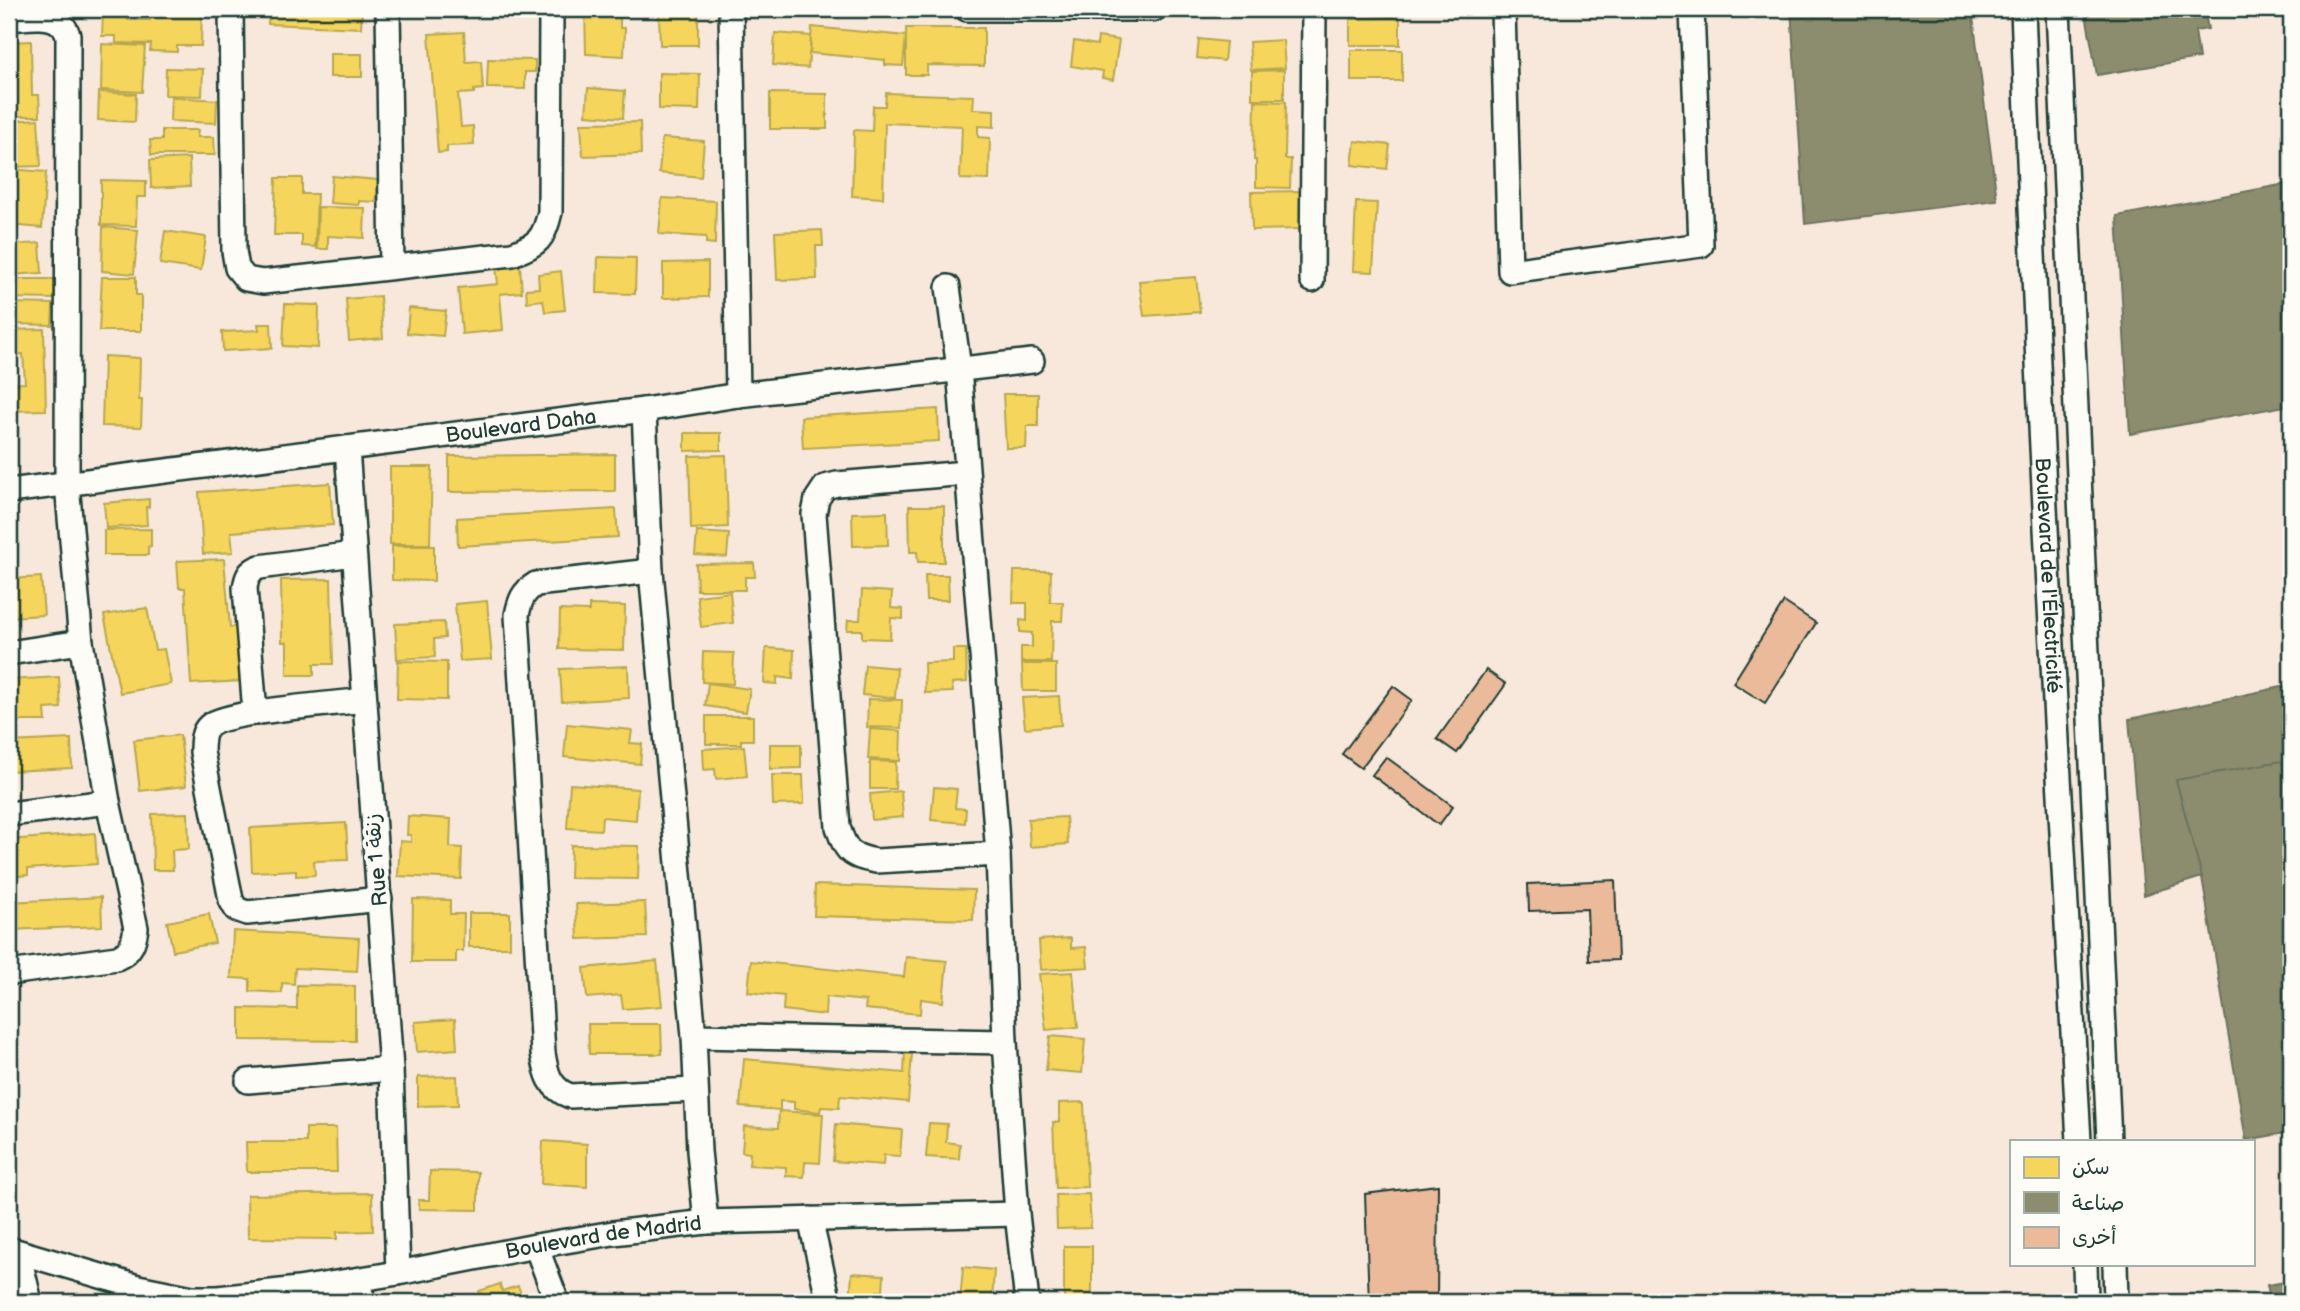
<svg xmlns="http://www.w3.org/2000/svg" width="2300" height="1311" viewBox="0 0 2300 1311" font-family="'Balsamiq Sans','Playpen Sans Arabic',sans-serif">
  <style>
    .homes { fill: #f6d55c; stroke: #b6a750; stroke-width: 2 }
    .industry { fill: #8c8c6e; stroke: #6b745d; stroke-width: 2 }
    .building { fill: #ebba9b; stroke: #1f3d34; stroke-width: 2 }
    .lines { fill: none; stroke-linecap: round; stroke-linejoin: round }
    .street-casing { stroke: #1f3d34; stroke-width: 28 }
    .street { stroke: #fdfcf7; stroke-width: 23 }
    .labels { text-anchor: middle; stroke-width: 7; stroke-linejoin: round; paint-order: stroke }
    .street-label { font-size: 21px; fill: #1f3d34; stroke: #fdfcf7 }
  </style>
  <rect width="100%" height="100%" fill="#f8e8db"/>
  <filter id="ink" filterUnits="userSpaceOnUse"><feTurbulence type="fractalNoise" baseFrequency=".0143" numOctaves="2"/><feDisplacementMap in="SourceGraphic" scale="14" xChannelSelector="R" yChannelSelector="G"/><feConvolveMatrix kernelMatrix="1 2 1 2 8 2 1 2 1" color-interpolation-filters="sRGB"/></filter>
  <g filter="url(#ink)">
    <path class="homes" d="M151 9H202L201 46H177V52L150 51 151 44 116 43V36H102L103 14H128V20H150Z
      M269 9H362L361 28 268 24Z
      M585 9H620V28H625L624 56 586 54Z
      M1348 9H1393V16L1348 14Z
      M698 13V45H660L659 14Z
      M1400 18V45H1350V19Z
      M812 27 906 36 903 66 885 65V60L810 53Z
      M906 28H984V66L927 65V75H906Z
      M464 32 466 62 481 61 483 89 474 90V93L458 94 461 127 473 126 474 145 447 146V152L438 153 429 34Z
      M775 33 811 36 808 68 773 65Z
      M1098 37 1119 40 1113 80 1102 78 1103 71 1071 66 1074 41 1097 45Z
      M1199 39 1226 42 1224 61 1197 58Z
      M1283 40 1285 68 1251 70 1249 42Z
      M31 41 32 95H39L40 116H9V42Z
      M102 44 145 46 142 92 101 90Z
      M1351 50H1402V81H1351Z
      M330 54H362V77H330Z
      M488 59 535 60V72H525V89L487 88Z
      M166 68 203 69 202 96 165 95Z
      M1284 70V99H1252V71Z
      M659 73 700 74 699 110 659 109Z
      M588 88 625 91 623 118 586 115Z
      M99 92 136 94 135 122 98 120Z
      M770 93 827 94V129H770Z
      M886 93 974 96 973 109 994 110V127L978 126V137L990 138 989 180 960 179 962 126 885 123 883 198 852 196 854 130 872 131 873 106H885Z
      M171 97 217 100 216 123 170 121Z
      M1255 101 1286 102 1285 159H1291L1290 188 1256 187V160H1254Z
      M38 119 41 166 9 167V121Z
      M640 122 641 154 583 156 581 123Z
      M162 130H198L197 137H214L215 155H151L150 140H162Z
      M662 138 704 141 701 177 659 173Z
      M1355 141 1390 145 1387 169 1352 165Z
      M189 158 190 186 151 188 150 160Z
      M9 169 46 172 42 228 9 225Z
      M332 176 378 180 376 202 359 201V205L330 203Z
      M276 178H302V194H317L315 247 302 246V235H274Z
      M101 180 146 181V197H137L136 226 101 225Z
      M1300 191 1301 229 1252 230 1251 192Z
      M662 198 716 201 715 244 706 243V237L659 234Z
      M1356 202 1377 203 1373 272 1353 271Z
      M318 207 365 208 364 238 328 236V249H317Z
      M103 227 138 230 134 274 102 271Z
      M822 230 823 246H816L817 279 777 280 775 232Z
      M165 231 206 237 201 270 160 264Z
      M40 243 42 273 9 275V245Z
      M598 257 636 258 635 294 597 293Z
      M708 262V297L663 298V263Z
      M520 265 522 292 500 294 503 330 462 334 458 288 498 284 496 267Z
      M561 271 565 310 545 312 543 300 527 302 526 289 539 288 538 274Z
      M102 277H136V295H141V331H99Z
      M1196 277 1200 312 1144 316 1139 281Z
      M9 279H54V299L9 298Z
      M380 296 383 338 349 341 346 299Z
      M9 303 53 304 52 325 9 324Z
      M285 304 319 305 318 348 283 346Z
      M409 308 446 311 443 336 407 333Z
      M258 324H271L272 348 223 351 222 332 259 330Z
      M44 329 46 410 9 411V384L25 383 23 354 9 355V330Z
      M104 356 140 358 139 400H142L141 427 102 426Z
      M1003 394H1038V426H1027L1026 448H1006Z
      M938 409 939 441 803 448 801 417Z
      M685 433H721V450L685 451Z
      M615 454V491L449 492V456Z
      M726 455 728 527 691 529 689 456Z
      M390 467H432L430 544H390Z
      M330 483 333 525 231 532 233 552 203 554 199 492Z
      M149 499V507H146L147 525 106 528 104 503Z
      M909 506H944V562H918L917 552H910Z
      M616 509 618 537 458 546 457 518Z
      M887 512 888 545 853 546 852 513Z
      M151 529V546L148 547V555H104V530Z
      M697 532 729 534 727 557 695 555Z
      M392 546H434V581L392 580Z
      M224 559 230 627H241L242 681 191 684 185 588H179L177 561Z
      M754 563 755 577H745V590H697L696 564Z
      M1014 571H1051L1050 602H1063L1062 621H1052L1051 662H1021V647H1032V633L1020 632V620L1027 621V603H1013Z
      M925 575H948L949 600H926Z
      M41 577 44 615 9 617V579Z
      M331 579 333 664H314V675H287V642H282L281 580Z
      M862 590 892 592 891 608 903 609V619L891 618 890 639 862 638V630H847L848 620H860Z
      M730 592 733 623 701 627 697 596Z
      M487 601 492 659 460 661 455 604Z
      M589 605 625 606 624 650 559 649 560 610 589 611Z
      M147 608 155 650 164 649 171 684 120 693 104 615Z
      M444 622 445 638 434 639 435 657 397 659 395 624Z
      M766 648 794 650 793 679 777 677V684L764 683Z
      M953 649H966L967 682 952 683 953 692 925 693 924 663 953 662Z
      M703 652 734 653 733 684 702 682Z
      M398 661 447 662V700L397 699Z
      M1022 664H1056V691H1023Z
      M865 665 897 668 895 698 862 695Z
      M628 666 629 698 562 702 560 669Z
      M59 677 61 708 45 709 46 721H9V680Z
      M708 683 750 689 746 712 705 706Z
      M1059 696 1061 725 1025 728 1022 698Z
      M868 699 902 700 901 728 867 727Z
      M706 716H753V740H741V744H706Z
      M567 724 632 730 630 743 642 744 640 764 564 757Z
      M870 729 901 731 900 761 868 759Z
      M180 735 186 786 140 791 134 740Z
      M71 739 72 768 10 771 11 782H9V742Z
      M770 744H801V768L770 769Z
      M744 746 747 776 716 779 715 769 704 770 703 749Z
      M870 761 896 762 895 789H870Z
      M772 775H803L804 804 773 805Z
      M570 784 638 789 636 820 602 817 601 830 567 828Z
      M934 787 957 789 955 808 966 809 965 823 931 820Z
      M901 791 903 817 872 820 870 794Z
      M188 813 189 849 172 850 173 870H153L152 814Z
      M408 816 451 819 450 847 462 848 461 879 398 876 400 841 411 842V835H407Z
      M1066 817 1068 844 1030 847 1028 819Z
      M346 823 348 860 314 861 315 875 296 876V870L252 872 250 828Z
      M95 833 97 864 28 869V875L9 877V840Z
      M571 845 639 846 638 879 570 878Z
      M815 885 974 890 973 920 814 916Z
      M101 897 102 926 9 930V902Z
      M413 899 450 900V914H464L463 951H456V962H412Z
      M645 902 647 937 578 939 576 904Z
      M469 913H510V947H469Z
      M209 914 215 943 173 951 167 922Z
      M233 931 359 938 357 971 295 968 294 984 282 983V993L250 991V979L231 978Z
      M1071 938V948L1086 947 1088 967 1041 970 1039 940Z
      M906 957 947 961 943 1002 921 999 920 1014 865 1009 866 1001 826 997 825 1015 783 1010 784 996 748 992 751 961 904 977Z
      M657 961 662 1006 623 1009 621 995 587 998 584 968Z
      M1073 972 1078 1027 1046 1030 1039 974Z
      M297 985 355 986V1041L240 1040V1008L297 1009Z
      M455 1019 457 1049 417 1052 415 1022Z
      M588 1024H661L662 1054H589Z
      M1050 1036 1085 1039 1082 1073 1046 1070Z
      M905 1053 912 1054 908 1102 840 1096 839 1108 821 1107 820 1112 794 1109V1102L780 1101V1110L740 1107 744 1059 904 1073Z
      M457 1076 458 1105 418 1106V1077Z
      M1084 1102 1087 1187 1056 1188 1053 1122H1059V1103Z
      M779 1111 823 1114 820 1163 805 1162 804 1177 786 1176V1167L749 1165 750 1153 742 1152 744 1126 778 1128Z
      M929 1123 947 1124 946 1142 960 1144 959 1159 926 1157Z
      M836 1124 902 1130 900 1156 884 1155 883 1165 833 1161Z
      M306 1128H336L337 1172H247L246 1142H306Z
      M543 1141 587 1144V1187L541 1184Z
      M430 1171 478 1172V1210L419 1209V1200H429Z
      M372 1193 373 1231 337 1232V1239L248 1238 247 1195Z
      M1089 1194 1091 1228 1057 1229 1056 1195Z
      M1064 1246H1092V1302H1064Z
      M963 1267 994 1270 992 1302H960Z
      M852 1273 884 1275 883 1291H877L876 1302H850Z
      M500 1284 502 1291 518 1286 522 1296 529 1293 532 1302H483L479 1291Z"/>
    <path class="industry" d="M1791 9H1972L1997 200 1805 224Z
      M2085 9H2204L2208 29 2195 31 2199 58 2097 75Z
      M2291 62V90L2285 64Z
      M2291 183V405L2130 434 2117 216Z
      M2291 685V812L2282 761 2176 780 2202 877 2144 895 2129 719Z
      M2282 761 2291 812V1132L2246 1140 2202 877 2176 780Z
      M2291 1281V1302H2271L2267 1285Z"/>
    <path class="building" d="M1784 602 1816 623 1765 703 1733 683Z
      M1486 670 1506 684 1457 753 1437 739Z
      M1393 686 1412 700 1361 768 1342 754Z
      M1386 757 1453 806 1439 825 1372 775Z
      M1615 880 1618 960 1589 961 1587 909 1529 911 1528 884Z
      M1438 1185 1437 1302H1369L1365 1194Z"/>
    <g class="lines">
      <defs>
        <g id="street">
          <path d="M231 9 234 251 237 268 246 279 263 282 512 254C538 245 544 239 550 212L551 9"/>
          <path d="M388 9 392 267"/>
          <path d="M731 9 738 395"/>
          <path d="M967 9H1154"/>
          <path d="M1503 9 1510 271 1701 245 1692 9"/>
          <path id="s1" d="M2023 9C2037 386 2058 764 2079 1141"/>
          <path d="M2058 9 2109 1141"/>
          <path d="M9 19C31 18 60 10 68 35L67 484 81 642 108 802 136 928C134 942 131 952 117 958L9 973"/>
          <path d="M1312 280 1314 9"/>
          <path d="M948 287 959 369 998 854 1005 1042 1017 1214 1027 1302"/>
          <path d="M644 410 651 571 694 1036 699 1151 706 1222"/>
          <path d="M347 448 391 1069 398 1273"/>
          <path d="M966 473 837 484 825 487 817 499 814 514 838 827C846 852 850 856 876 861L998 854"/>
          <path id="s2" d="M9 491 644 410 738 395 1032 361"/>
          <path d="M651 571 536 584C523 592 520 600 517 615L543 1053C546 1073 550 1089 570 1096L695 1090"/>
          <path d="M9 653 81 642"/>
          <path d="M364 700C336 704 226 711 209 726 202 732 202 743 202 752L231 900 236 909 247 913 380 899"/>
          <path d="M255 713 245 588C247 576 249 571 260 567L353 554"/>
          <path d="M9 814 108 802"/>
          <path d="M694 1036 1005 1042"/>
          <path d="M248 1081 391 1069"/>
          <path d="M810 1219 829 1302"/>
          <path d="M536 1246 557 1302"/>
          <path id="s3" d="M9 1249 138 1287 192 1298H218L298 1289 398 1273 536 1246 613 1233 706 1222 1017 1214"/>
          <path d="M18 1252 30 1302"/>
          <path d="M2085 1264 2086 1302"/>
          <path d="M2115 1264 2116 1302"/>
          <path d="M356 1280 364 1302"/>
        </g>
      </defs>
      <use href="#street" class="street-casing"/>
      <use href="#street" class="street"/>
    </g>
  </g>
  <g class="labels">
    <g class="street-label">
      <text dy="7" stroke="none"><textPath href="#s2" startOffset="516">Boulevard Daha</textPath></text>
      <text dy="7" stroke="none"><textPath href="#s1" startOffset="567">Boulevard de l'Électricité</textPath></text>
      <text transform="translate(376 860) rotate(-95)" y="7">Rue 1 زنقة</text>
      <text dy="7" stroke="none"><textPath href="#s3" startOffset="606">Boulevard de Madrid</textPath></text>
    </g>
  </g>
  <rect width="2300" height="1311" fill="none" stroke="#fdfcf7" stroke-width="35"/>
  <rect x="18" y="18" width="2265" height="1276" fill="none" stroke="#1f3d34" stroke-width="2.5" filter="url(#ink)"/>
  <rect x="2010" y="1140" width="245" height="126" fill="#fdfcf7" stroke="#a4b0a9" stroke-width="2"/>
  <rect x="2024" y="1157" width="35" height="21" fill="#f6d55c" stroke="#a4b0a9" stroke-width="2"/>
  <text x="2072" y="1174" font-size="21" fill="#1f3d34">سكن</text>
  <rect x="2024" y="1192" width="35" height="21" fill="#8c8c6e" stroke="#a4b0a9" stroke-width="2"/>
  <text x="2072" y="1210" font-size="21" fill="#1f3d34">صناعة</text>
  <rect x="2024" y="1227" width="35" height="21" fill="#ebba9b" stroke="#a4b0a9" stroke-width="2"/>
  <text x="2072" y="1244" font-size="21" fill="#1f3d34">أخرى</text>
</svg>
